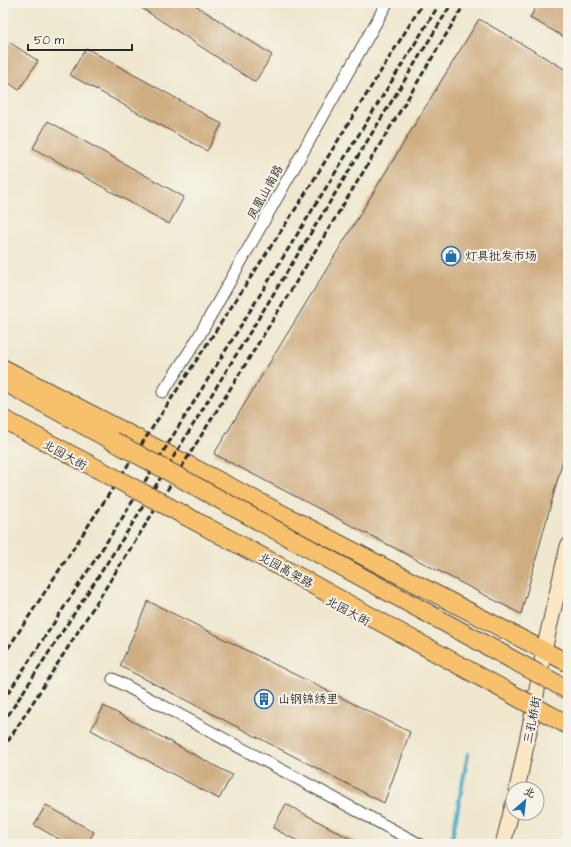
<svg xmlns="http://www.w3.org/2000/svg" width="571" height="847" viewBox="0 0 571 847" font-family="'Architects Daughter','LXGW WenKai TC',sans-serif">
  <style>
    .lines { fill: none; stroke-linecap: round; stroke-linejoin: round }
    .stream { stroke: #47aac7; stroke-width: 4 }
    .building { fill: #cfad81 }
    .minor-casing { stroke: #484744; stroke-width: 13 }
    .secondary-casing { stroke: #484744; stroke-width: 17 }
    .primary-casing { stroke: #484744; stroke-width: 19 }
    .trunk-casing { stroke: #484744; stroke-width: 20 }
    .minor { stroke: #fff; stroke-width: 11 }
    .secondary { stroke: #fce6c4; stroke-width: 15 }
    .primary { stroke: #f7c06c; stroke-width: 17 }
    .trunk { stroke: #f7c06c; stroke-width: 18 }
    .rail { stroke: #2b2b2b; stroke-width: 3; stroke-dasharray: 6 3; stroke-linecap: butt }
    .trunk-bridge-casing { stroke: #484744; stroke-width: 20; stroke-linecap: butt }
    .trunk-bridge { stroke: #f7c06c; stroke-width: 18 }
    .labels { text-anchor: middle; stroke-width: 4; stroke-linejoin: round; paint-order: stroke }
    .street-label { font-size: 12px; fill: #2b2b2b; stroke: #f7f3e8 }
    .poi-label { font-size: 12px; fill: #2b2b2b; stroke: #f7f3e8; text-anchor: start }
  </style>
  <rect width="100%" height="100%" fill="#f7f3e8"/>
  <filter id="ink" filterUnits="userSpaceOnUse"><feTurbulence type="fractalNoise" baseFrequency=".025" numOctaves="2"/><feDisplacementMap in="SourceGraphic" scale="8" xChannelSelector="R" yChannelSelector="G"/><feConvolveMatrix kernelMatrix="1 2 1 2 8 2 1 2 1" color-interpolation-filters="sRGB"/></filter>
  <filter id="wash" filterUnits="userSpaceOnUse"><feTurbulence type="fractalNoise" baseFrequency=".012" numOctaves="4" result="noise"/><feDisplacementMap in="SourceGraphic" scale="16" xChannelSelector="R" yChannelSelector="G"/><feGaussianBlur stdDeviation="0.9" result="paint"/><feColorMatrix in="noise" values="0 0 0 0 0 0 0 0 0 0 0 0 0 0 0 0 0 1.4 0 .05"/><feComposite in="paint" operator="in"/></filter>
  <g filter="url(#wash)">
    <rect width="100%" height="100%" fill="#efe8cf"/>
    <g class="lines">
      <path class="stream" d="M451 844 468 754"/>
    </g>
    <g id="blocks">
      <path class="building" d="M134 3H192L272 55 255 82Z
        M293 3H308L303 10Z
        M538 3H568V39L530 18Z
        M479 19 568 71V441L521 614 214 454Z
        M3 38 38 61 19 90 3 79Z
        M86 48 222 124 207 151 70 75Z
        M48 121 184 197 169 224 33 148Z
        M148 601 410 732 384 803 120 666Z
        M104 706 232 775 219 799 91 730Z
        M286 804 360 844H303L273 828Z
        M46 805 94 832 87 844H68L34 825Z"/>
    </g>
  </g>
  <g filter="url(#ink)">
    <use href="#blocks" fill-opacity="0" stroke="#484744" stroke-width="1"/>
    <g class="lines">
      <defs>
        <path id="minor" d="M163 392 195 343 387 3
          M113 679 419 844"/>
        <path id="secondary" d="M517 789 533 712 544 650 568 546
          M503 844 513 805"/>
        <path id="primary" d="M3 368 568 663"/>
        <path id="trunk" d="M3 381 113 441
          M3 419 96 468"/>
      </defs>
      <use href="#minor" class="minor-casing"/>
      <use href="#secondary" class="secondary-casing"/>
      <use href="#primary" class="primary-casing"/>
      <use href="#trunk" class="trunk-casing"/>
      <use href="#minor" class="minor"/>
      <use href="#secondary" class="secondary"/>
      <use href="#primary" class="primary"/>
      <use href="#trunk" class="trunk"/>
      <path class="rail" d="M3 656 300 202 423 3
        M3 701 121 520 440 3
        M3 723 131 526 452 3
        M3 749C161 503 315 254 465 3"/>
      <defs>
        <path id="trunk-bridge" d="M113 441 568 690
          M96 468 268 560 568 725"/>
      </defs>
      <use href="#trunk-bridge" class="trunk-bridge-casing"/>
      <use href="#trunk-bridge" class="trunk-bridge"/>
    </g>
  </g>
  <defs>
    <symbol id="shop-ring" viewBox="-11 -11 22 22"><circle r="9.5" fill="#f7f3e8" stroke="#1f6fb2" stroke-width="1.5"/><path d="M-5-2.5h2.3a2.7 3.5 0 0 1 5.4 0H5L5.5 6h-11ZM-1.5-2.5h3a1.5 2.3 0 0 0-3 0Z" fill="#1f6fb2"/></symbol>
    <symbol id="building-ring" viewBox="-11 -11 22 22"><circle r="9.5" fill="#f7f3e8" stroke="#1f6fb2" stroke-width="1.5"/><path d="M-4-6H4V6H1V3H-1V6H-4ZM-2.5-4.3h1.7v1.8h-1.7ZM.8-4.3h1.7v1.8H.8ZM-2.5-1h1.7V.8h-1.7ZM.8-1h1.7V.8H.8Z" fill="#1f6fb2"/></symbol>
  </defs>
  <g fill-rule="evenodd">
    <use href="#shop-ring" x="440" y="245" width="22" height="22"/>
    <use href="#building-ring" x="253" y="688" width="22" height="22"/>
  </g>
  <g class="labels">
    <g class="street-label">
      <text transform="translate(265 192) rotate(-61)" y="4">凤凰山南路</text>
      <text transform="translate(65 455) rotate(29)" y="4">北园大街</text>
      <text transform="translate(286 570) rotate(29)" y="4">北园高架路</text>
      <text transform="translate(348 611) rotate(28)" y="4">北园大街</text>
      <text transform="translate(532 720) rotate(-79)" y="4">三孔桥街</text>
    </g>
    <g class="poi-label">
      <text x="465" y="260">灯具批发市场</text>
      <text x="278" y="703">山钢锦绣里</text>
    </g>
  </g>
  <rect width="571" height="847" fill="none" stroke="#f7f3e8" stroke-width="16"/>
  <g transform="translate(525 801) rotate(28)"><circle r="19" fill="#f7f3e8" stroke="#a5a39c"/>
  <path d="M0-3L7 15L0 10L-7 15Z" fill="#1f6fb2"/>
  <text y="-6" font-size="11" font-weight="bold" text-anchor="middle" fill="#2b2b2b">北</text>
  </g>
  <path d="M28 44v6h104v-6" fill="none" stroke="#2b2b2b" stroke-width="2"/>
  <text x="34" y="44" font-size="12" fill="#2b2b2b" stroke="#f7f3e8" stroke-width="3" paint-order="stroke">50 m</text>
</svg>
